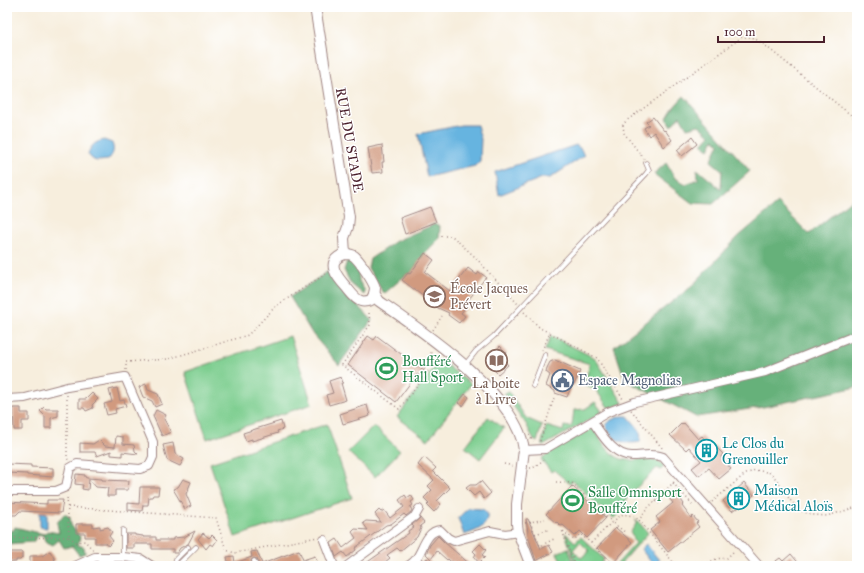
<svg xmlns="http://www.w3.org/2000/svg" width="864" height="573" viewBox="0 0 864 573" font-family="'IM FELL Great Primer',serif">
  <style>
    .green { fill: #7dce8f; stroke: #64765d; fill-rule: evenodd }
    .forest { fill: #66b17a; stroke: #586852 }
    .water { fill: #66b4e0; stroke: #586a86 }
    .building { fill: #d19a7f }
    .lines { fill: none; stroke-linecap: round; stroke-linejoin: round }
    .service-casing { stroke: #a08684; stroke-width: 5.5 }
    .minor-casing { stroke: #a08684; stroke-width: 10 }
    .tertiary-casing { stroke: #a08684; stroke-width: 12 }
    .path { stroke: #a08684; stroke-width: 1.5; stroke-dasharray: 1 3; stroke-linecap: butt }
    .service { stroke: #fff; stroke-width: 4 }
    .minor { stroke: #fff; stroke-width: 8 }
    .tertiary { stroke: #fff; stroke-width: 10 }
    .labels { text-anchor: middle; stroke-width: 3; stroke-linejoin: round; paint-order: stroke }
    .street-label { font-size: 14px; fill: #4a1f2b; stroke: #fff }
    .education-label { font-size: 14px; fill: #785e54; stroke: #fff; text-anchor: start }
    .leisure-label { font-size: 14px; fill: #27864d; stroke: #fff; text-anchor: start }
    .service-label { font-size: 14px; fill: #4e5e75; stroke: #fff; text-anchor: start }
    .culture-label { font-size: 14px; fill: #0d838f; stroke: #fff; text-anchor: start }
  </style>
  <rect width="100%" height="100%" fill="#fff"/>
  <filter id="ink" filterUnits="userSpaceOnUse"><feTurbulence type="fractalNoise" baseFrequency=".025" numOctaves="2"/><feDisplacementMap in="SourceGraphic" scale="8" xChannelSelector="R" yChannelSelector="G"/><feConvolveMatrix kernelMatrix="1 2 1 2 8 2 1 2 1" color-interpolation-filters="sRGB"/></filter>
  <filter id="wash" filterUnits="userSpaceOnUse"><feTurbulence type="fractalNoise" baseFrequency=".012" numOctaves="4" result="noise"/><feDisplacementMap in="SourceGraphic" scale="16" xChannelSelector="R" yChannelSelector="G"/><feGaussianBlur stdDeviation="0.9" result="paint"/><feColorMatrix in="noise" values="0 0 0 0 0 0 0 0 0 0 0 0 0 0 0 0 0 1.4 0 .05"/><feComposite in="paint" operator="in"/></filter>
  <g filter="url(#wash)">
    <rect width="100%" height="100%" fill="#f7eedd"/>
    <path class="green" d="M290 336 312 404 207 439 185 372Z
      M551 336 595 358 623 403 611 408 608 407 596 390 584 385 590 364 545 350Z
      M440 360 471 384 428 440 397 417Z
      M509 392 526 418 542 425 537 442 534 440 526 424 504 393Z
      M595 402 601 410V413L543 446 542 442 546 426 563 431 564 426 570 427 572 425 574 410 585 409Z
      M488 417 504 428 480 459 465 447Z
      M327 424 352 498 235 537 210 463Z
      M374 426 400 451 375 477 348 452Z
      M593 428C600 438 606 451 617 457 633 466 649 452 664 465L661 470 657 468 627 497 624 512 619 513 614 518 599 507 573 481 570 484 554 470 551 472 541 459 549 453Z
      M636 519 648 533 619 566H615L636 543 632 539 634 537 630 533 636 524Z
      M565 533 575 542 581 537 604 559 599 566 576 565ZM580 542 589 551 581 558 573 550Z
      M568 548 575 566H571L569 563 564 566 557 553Z"/>
    <path class="forest" d="M684 96 750 171 713 204 692 203 654 174 666 163 675 178 686 184 698 179 697 169 721 189 722 170 711 161 719 144 714 139 709 149 702 144 710 135 699 125 687 128 680 116 671 126 667 118 673 108Z
      M857 195V387L763 407 696 417 625 380 614 347 691 287 738 237 778 203 809 234Z
      M435 224 440 226 439 239 425 253 410 274 408 273 385 293 382 291 368 268 370 259 396 241Z
      M348 258 354 260 358 268 359 281 365 291 364 295 351 284 344 270Z
      M330 270 353 300 372 320 339 365 313 335 290 297Z
      M64 514 70 517 71 525 80 537 78 545 84 547 85 553 79 555 72 546 64 548 59 540 53 545 45 541 43 535 37 536 33 542 7 544V530L13 531 15 527 44 534 47 531 59 533 57 523Z"/>
    <path class="water" d="M461 125H477L481 139 480 161 475 166 427 177 418 134Z
      M104 140 112 143C115 151 113 154 108 160 97 161 94 163 88 154 91 145 95 142 104 140Z
      M576 145 581 149 584 156 550 178H542L499 195 495 172Z
      M621 416H628C635 425 643 430 640 442 625 445 611 441 606 425L611 420Z
      M468 508 483 509 487 513C489 527 476 531 464 535L458 518Z
      M40 512 47 513V528L40 527Z
      M646 544 664 566H654L641 549Z"/>
    <g id="blocks">
      <path class="building" d="M653 117 664 131 665 130 672 140 664 147 654 132 649 136 644 128 649 125 646 122Z
        M692 137 697 144 682 156 677 150Z
        M382 145 384 162H382L383 172 372 173 368 148Z
        M430 207 436 222 405 234 400 218Z
        M425 253 434 260 425 272 450 291 468 268 477 275 479 272 486 277 466 303 468 304 461 313 465 316 459 323 448 315 449 313 438 308 402 280 408 273 410 274Z
        M368 336 374 340 377 336 425 372 421 377 417 374 396 402 348 365Z
        M500 346 507 353 502 358 508 365 498 374 487 363 494 356 493 354Z
        M555 360 580 371 574 385H572L567 397 555 393V391L546 386 550 375 546 372 547 368 550 362Z
        M341 377 343 383H341L346 400 329 405 326 395 333 393 329 381Z
        M146 384 148 390 158 394 162 404 155 407 152 401 143 397 139 387Z
        M117 388 120 401 124 400 126 406 115 409 116 413 107 415 104 404 112 402 109 390Z
        M92 393 98 399 92 405 93 408 86 411 84 408H79V399H86Z
        M465 394 469 397 463 406 458 403Z
        M367 405 370 416 343 424 340 414Z
        M44 407 46 409H58V416L51 418V428H45V416L40 411Z
        M13 408H21V413H29V421H22V430H14Z
        M156 410 166 415 164 419 171 432 162 436 153 416Z
        M281 421 283 429 277 431 278 433 252 441V439L246 441 243 433Z
        M682 423 683 424 684 423 698 439 702 436 712 447 715 446 723 454 721 457 731 469 719 479 709 468 699 476 692 468 701 461 689 447 686 450 670 435Z
        M116 436 123 437V444L134 445 135 451 138 454 122 452V456L111 455V451L97 456 95 452H80V443L93 444 99 440 105 446 115 447Z
        M173 443 175 454 184 459 180 466 167 460 163 445Z
        M424 457 436 468 433 471 450 488 437 501 441 504 434 512 427 505 429 503 424 498 432 490 428 486 434 480 418 465Z
        M7 464 31 465V467L53 468V477L27 475V474L7 473Z
        M76 474 85 475V477L87 478 102 479V480L129 481 128 490H115V496H107L108 488 96 487 89 479 88 490 82 489 83 485 75 484Z
        M183 479 191 482 186 494 191 506 185 509 173 489 178 487Z
        M481 481 491 493 484 499 479 492 474 496 466 488 470 485H476Z
        M744 483 754 495 737 509 736 508 732 511 723 501Z
        M572 486 606 518 587 538 580 531 575 536 563 525 561 526 557 522 556 523 546 514Z
        M140 487H159L158 495H153L152 497H149L148 505H143L142 511 128 510V503L139 504Z
        M676 493 684 504 682 506 691 518 693 516 698 522 696 523 699 527 668 552 650 530 660 522 656 517 673 503 669 498Z
        M405 495 407 498 411 495 414 500 411 502 413 505 410 507 412 510 411 512 406 516 404 514 391 524 386 525 355 548 356 550 347 557 343 552 336 557 331 543 337 539 343 548 356 538 352 532 355 529 368 530 363 523 366 521 381 522 375 514 379 510 381 512 384 510 390 518 404 507 399 500Z
        M47 500H63L61 513 20 511 16 515H11L7 511V502L47 504Z
        M420 518 424 523 420 526 421 528 417 537 400 551 397 548 387 555 390 558 384 563 386 566H362L409 533 408 531 414 527 412 525Z
        M526 519H528L541 549 549 545 553 552 536 561 529 539Z
        M76 524H93V527L100 526V529L108 527 112 532 109 536 113 541 108 546 106 543H95V537H85V533H76Z
        M616 528 632 542 613 563 597 548Z
        M195 531 188 544 180 548 177 553H173V549H152V544H134V548H126V534H135V535L143 536V537H156V540H173V538L184 537Z
        M203 533 209 538 212 535 217 540 213 546 210 544 206 549 198 539Z
        M438 536 444 542 472 566H458L452 561 451 562 448 559 447 560 437 551 431 559 426 554 430 545Z
        M480 544 486 550 482 555 485 557 479 563 474 557 476 554 473 551Z
        M299 550 303 560 315 556 319 566H259L257 559 254 558 251 560 252 566H229L227 557 234 556 235 563 252 557 251 552 257 551 262 564Z
        M50 551 55 560 48 564 47 563 44 565 30 566V556H42Z
        M7 552H22V558L20 560H16V562H9L10 560H7Z
        M791 554 801 566H769L780 558 783 561Z
        M427 558 433 566H418Z"/>
    </g>
  </g>
  <g filter="url(#ink)">
    <use href="#blocks" fill-opacity="0" stroke="#a08684" stroke-width="1"/>
    <g class="lines">
      <defs>
        <path id="service" d="M465 365 476 351 494 336 646 174 649 170 646 163
          M533 386 545 355
          M123 557V530
          M254 561 256 566
          M174 565H178L196 547
          M174 566 176 559 188 547
          M849 566 850 565 851 566"/>
        <path id="minor" d="M7 399 25 398 67 387 125 377 153 442V457L149 466 140 469 77 464 70 468 66 487 56 491H7
          M593 422C602 435 614 456 632 456 643 456 652 453 663 457L759 566
          M524 450 545 449 608 412 635 402 765 372 857 335
          M324 540 334 566
          M75 566 95 557H123L141 559 152 566
          M347 566 415 516 419 509
          M408 566C411 564 414 562 416 559 423 550 426 531 440 530L448 538 454 541 490 531 505 534 518 532"/>
        <path id="tertiary" d="M315 7 349 217 348 227 344 238 345 254
          M345 254C348 254 351 254 354 256 359 260 374 282 375 288 375 293 373 297 371 300 368 301 364 302 361 301 356 300 351 293 347 288 338 278 323 261 345 254Z
          M374 293 379 301C422 331 518 395 524 450L517 504V524L518 532 531 566"/>
      </defs>
      <use href="#service" class="service-casing"/>
      <use href="#minor" class="minor-casing"/>
      <use href="#tertiary" class="tertiary-casing"/>
      <path class="path" d="M644 159 624 133 623 125 626 121 742 37H752L762 43 857 120
        M441 236H452L474 256 518 304
        M524 312 540 328 550 333 542 350
        M369 313 370 325 342 365 399 409 428 372 422 367 433 350
        M433 330 442 316
        M550 333 597 358 623 399
        M126 370V362L168 359 248 335 276 306 327 273
        M67 395V458L69 461
        M631 410 663 449
        M529 435 533 442
        M540 441 554 398
        M504 464 514 466
        M530 468H533L546 458
        M556 482 572 483 612 522 623 514 633 516 639 520
        M674 482 647 509 639 520 676 566
        M673 483 693 505 695 504
        M656 501 659 504
        M712 502 744 475 755 470 771 473 785 490 789 499 801 511 814 515 827 516 857 507
        M68 507 216 518 226 550 235 553 318 537
        M530 522 540 546 556 538
        M525 523 545 519
        M535 534 550 529
        M69 537 76 542 85 541 93 550
        M7 538 69 537 67 495
        M591 543 612 522 626 533
        M575 566 562 530 574 540 580 534 591 543 606 558 601 566
        M705 566C712 560 717 557 726 559L735 550"/>
      <use href="#service" class="service"/>
      <use href="#minor" class="minor"/>
      <use href="#tertiary" class="tertiary"/>
    </g>
  </g>
  <defs>
    <symbol id="school-ring" viewBox="-11 -11 22 22"><circle r="9.5" fill="#fff" stroke="#8d6e63" stroke-width="1.5"/><path d="M0-5L7-2L0 1L-7-2ZM-4 1L0 2.5L4 1V4Q0 6-4 4Z" fill="#8d6e63"/></symbol>
    <symbol id="library-ring" viewBox="-11 -11 22 22"><circle r="9.5" fill="#fff" stroke="#8d6e63" stroke-width="1.5"/><path d="M-6-4Q-3-5.5-.7-3.5V5Q-3 3-6 4ZM6-4Q3-5.5 .7-3.5V5Q3 3 6 4Z" fill="#8d6e63"/></symbol>
    <symbol id="stadium-ring" viewBox="-11 -11 22 22"><circle r="9.5" fill="#fff" stroke="#2e9e5b" stroke-width="1.5"/><path d="M0-5a6.5 5 0 1 0 0 10a6.5 5 0 1 0 0-10ZM-3.5-1.8h7v3.6h-7Z" fill="#2e9e5b"/></symbol>
    <symbol id="civic-ring" viewBox="-11 -11 22 22"><circle r="9.5" fill="#fff" stroke="#5c6f8a" stroke-width="1.5"/><path d="M-.6-6.5H3V-4.5H.6V-3L4-1V1h2V6H-6V1h2V-1L-.6-3ZM-1.2 2.5V6h2.4V2.5Z" fill="#5c6f8a"/></symbol>
    <symbol id="building-ring" viewBox="-11 -11 22 22"><circle r="9.5" fill="#fff" stroke="#0f9aa8" stroke-width="1.5"/><path d="M-4-6H4V6H1V3H-1V6H-4ZM-2.5-4.3h1.7v1.8h-1.7ZM.8-4.3h1.7v1.8H.8ZM-2.5-1h1.7V.8h-1.7ZM.8-1h1.7V.8H.8Z" fill="#0f9aa8"/></symbol>
  </defs>
  <g fill-rule="evenodd">
    <use href="#school-ring" x="422" y="284" width="25" height="25"/>
    <use href="#library-ring" x="484" y="348" width="25" height="25"/>
    <use href="#stadium-ring" x="374" y="356" width="25" height="25"/>
    <use href="#civic-ring" x="550" y="368" width="25" height="25"/>
    <use href="#building-ring" x="694" y="438" width="25" height="25"/>
    <use href="#building-ring" x="726" y="486" width="25" height="25"/>
    <use href="#stadium-ring" x="560" y="488" width="25" height="25"/>
  </g>
  <g class="labels">
    <g class="street-label">
      <text transform="translate(350 140) rotate(80)" y="5">RUE DU STADE</text>
    </g>
    <g class="education-label">
      <text x="450" y="293">École Jacques<tspan x="450" dy="16">Prévert</tspan></text>
      <text x="496" y="388" text-anchor="middle">La boite<tspan x="496" dy="16">à Livre</tspan></text>
    </g>
    <g class="leisure-label">
      <text x="402" y="366">Boufféré<tspan x="402" dy="16">Hall Sport</tspan></text>
      <text x="588" y="497">Salle Omnisport<tspan x="588" dy="16">Boufféré</tspan></text>
    </g>
    <g class="service-label">
      <text x="578" y="385">Espace Magnolias</text>
    </g>
    <g class="culture-label">
      <text x="722" y="448">Le Clos du<tspan x="722" dy="16">Grenouiller</tspan></text>
      <text x="754" y="495">Maison<tspan x="754" dy="16">Médical Aloïs</tspan></text>
    </g>
  </g>
  <rect width="864" height="573" fill="none" stroke="#fff" stroke-width="24"/>
  <path d="M718 36v6h106v-6" fill="none" stroke="#4a1f2b" stroke-width="2"/>
  <text x="724" y="36" font-size="12" fill="#4a1f2b" stroke="#ffffff" stroke-width="3" paint-order="stroke">100 m</text>
</svg>
